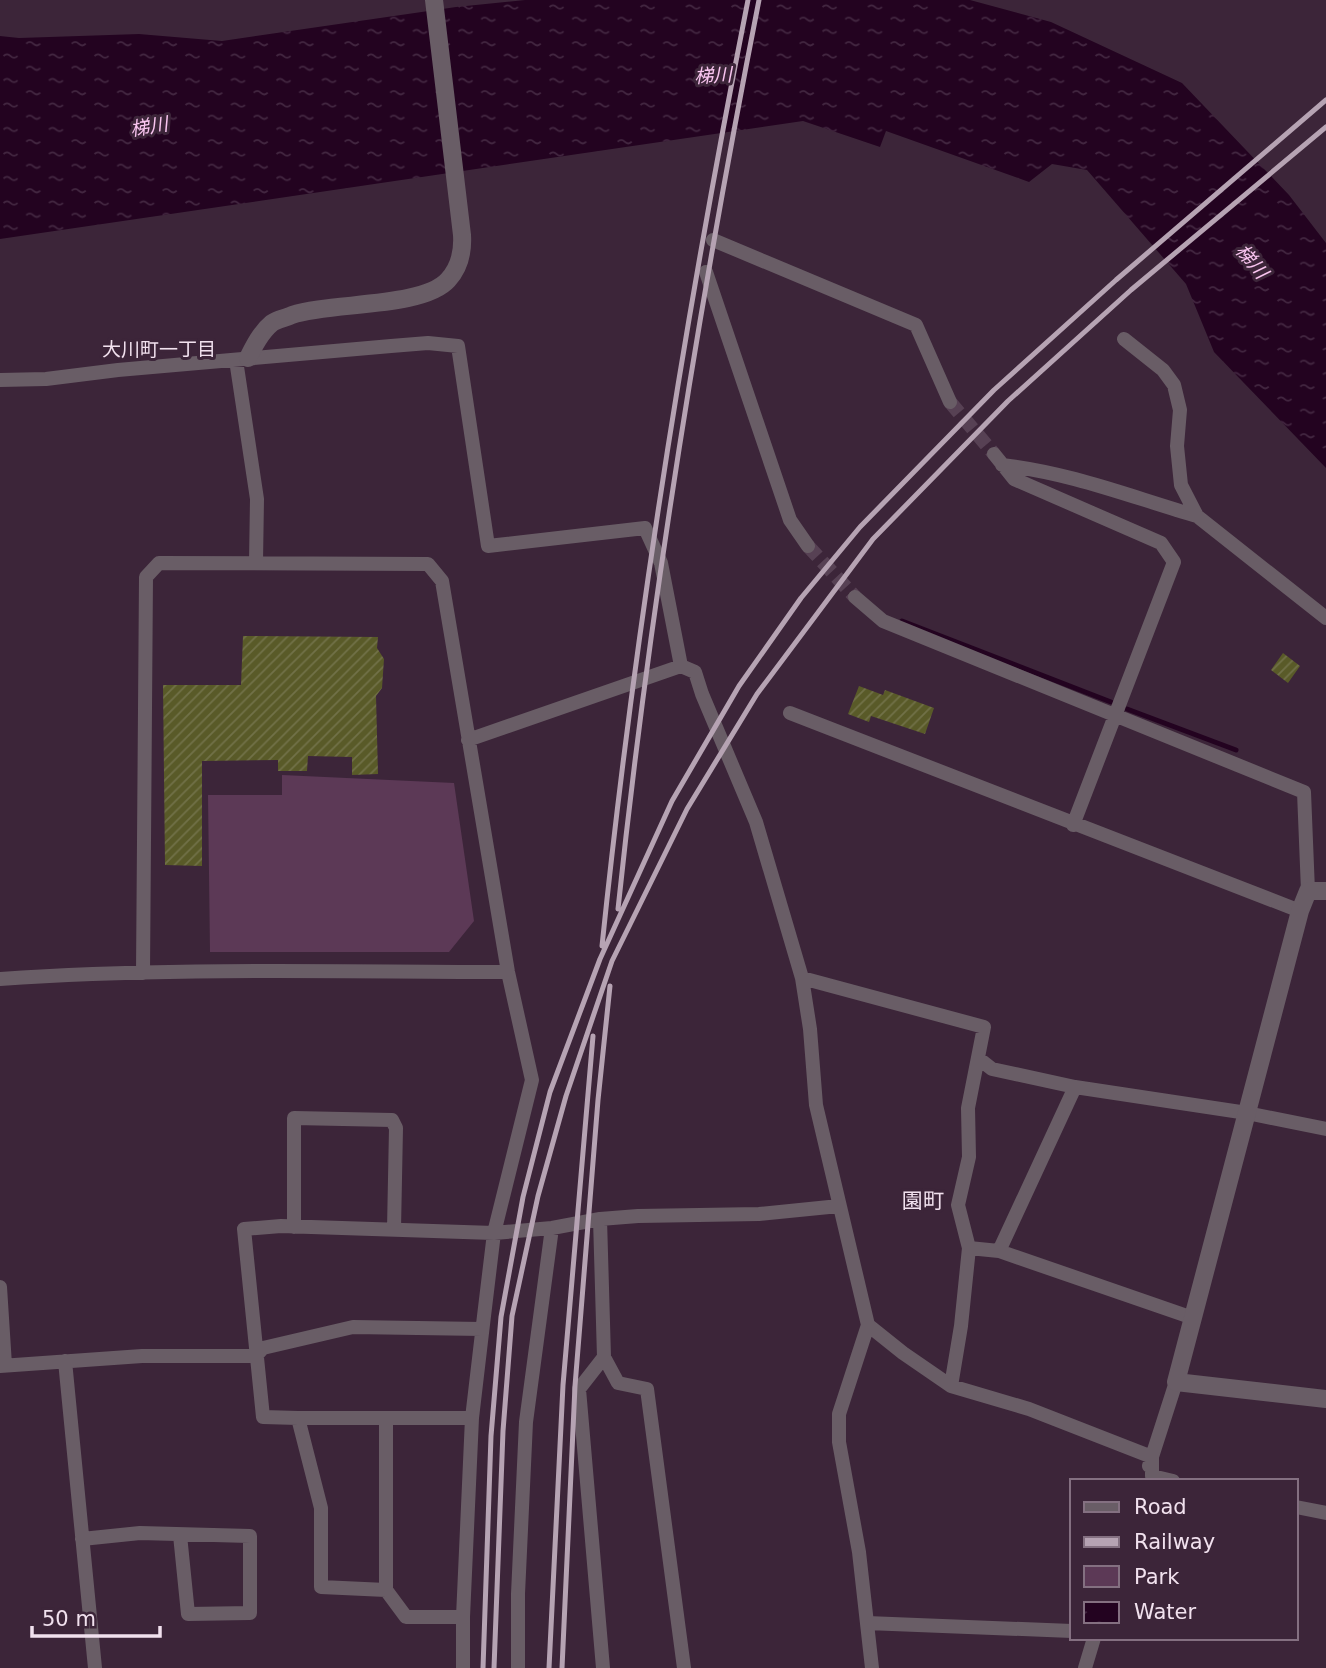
<svg xmlns="http://www.w3.org/2000/svg" width="1326" height="1668" viewBox="0 0 1326 1668" font-family="'DejaVu Sans','Noto Sans JP',sans-serif">
  <style>
    .park { fill: #5c3956 }
    .water { fill: url(#water-ripples) }
    .lines { fill: none; stroke-linecap: round; stroke-linejoin: round }
    .stream { stroke: #230320; stroke-width: 5 }
    .building { fill: url(#building-hatch) }
    .minor-tunnel { stroke: #574154; stroke-width: 14; stroke-dasharray: 14 7; stroke-linecap: butt }
    .minor { stroke: #695d66; stroke-width: 14 }
    .tertiary { stroke: #695d66; stroke-width: 18 }
    .rail { stroke: #b6a3b3; stroke-width: 5 }
    .labels { text-anchor: middle; stroke-width: 6; stroke-linejoin: round; paint-order: stroke }
    .water-label { font-size: 19px; font-style: italic; fill: #f9c5f0; stroke: #3c2539 }
    .neighbourhood-label { font-size: 19px; fill: #f1e1ee; stroke: #3c2539 }
    .quarter-label { font-size: 21px; fill: #f1e1ee; stroke: #3c2539 }
  </style>
  <defs>
    <pattern id="water-ripples" width="26" height="14" patternUnits="userSpaceOnUse" patternTransform="scale(1.75)"><rect width="26" height="14" fill="#230320"/><path d="M2 4q2-2 4 0t4 0M15 11q2-2 4 0t4 0" fill="none" stroke="#432741"/></pattern>
    <pattern id="building-hatch" width="6" height="6" patternUnits="userSpaceOnUse" patternTransform="scale(1.75)"><rect width="6" height="6" fill="#595a28"/><path d="M-1 1l2-2M0 6l6-6M5 7l2-2" fill="none" stroke="#717148"/></pattern>
  </defs>
  <rect width="100%" height="100%" fill="#3c2539"/>
  <path class="park" d="M282 775 454 783 474 921 449 952H210L208 795H282Z"/>
  <path class="water" d="M525 0H970L1051 22 1182 83 1289 195 1326 243V468L1214 352 1186 284 1087 170 1052 164 1029 182 886 131 880 147 803 121 0 239V36L19 38 139 34 222 41 456 7Z"/>
  <g class="lines">
    <path class="stream" d="M902 621 1111 702
      M1127 709 1236 750"/>
  </g>
  <path class="building" d="M243 636 378 637 377 648 384 659 382 688 376 696 378 774 352 775V757L308 756 307 771H278V760L202 761V866L165 865 163 685H241Z
    M1283 653 1300 666 1288 683 1271 670Z
    M859 686 883 695 885 690 934 708 925 734 871 716 869 722 848 714Z"/>
  <g class="lines">
    <path class="minor-tunnel" d="M950 402 994 454
      M808 546 855 597"/>
    <path class="minor" d="M713 240 916 325 950 402
      M706 272 790 520 808 546
      M1124 339 1163 370 1174 385 1180 410 1177 446 1181 485 1197 516 1326 618
      M236 360 257 499 256 562
      M0 380 46 379 118 370 391 346 428 343 458 346 488 546 645 528 661 563 681 666
      M994 454 1014 479 1161 543 1174 562 1073 825
      M1002 465C1072 473 1131 497 1197 516
      M855 597 883 621 1304 792 1308 891
      M790 713 1300 911
      M468 740 681 666 695 672 702 694 756 822 802 978 810 1029 816 1105 868 1325 839 1414V1442L859 1552 872 1668
      M143 973 146 577 159 563 428 564 442 581 508 972 532 1080 494 1233 484 1316 472 1418 463 1617H406L386 1590 321 1587V1508L298 1418 263 1417 244 1229 281 1226 494 1233 552 1228 600 1219 638 1216 759 1214 839 1206
      M802 978 984 1027 968 1108 969 1157 958 1205 969 1248 961 1326 951 1386
      M0 979C168 967 339 972 508 972
      M978 1058 992 1069 1075 1087
      M600 1219 604 1357 579 1389 603 1668
      M294 1227V1118L392 1120 396 1128 394 1229
      M969 1248 999 1251 1193 1318
      M999 1251 1075 1087 1247 1113 1326 1129
      M0 1287 5 1365
      M868 1325 903 1353 951 1386 1029 1409 1152 1457V1476L1173 1481
      M604 1357 618 1383 647 1389 684 1668
      M65 1361 95 1668
      M0 1366 142 1356H256L263 1348 353 1327 482 1329
      M298 1418H472
      M1149 1466 1176 1382
      M1296 1507 1326 1513
      M82 1539 140 1533 250 1536V1613L188 1614 180 1535
      M386 1590V1418
      M463 1617V1668
      M867 1623 1072 1631
      M518 1668V1594L526 1422 552 1228
      M1085 1668 1094 1638"/>
    <path class="tertiary" d="M248 358C254 346 261 332 272 323 277 319 286 318 292 315 330 302 423 308 448 280 459 268 463 251 462 235L434 0
      M1326 891H1308L1300 911 1176 1382 1326 1399"/>
    <path class="rail" d="M618 909C650 605 700 300 759 0
      M602 946C635 628 686 313 748 0
      M483 1668 491 1436 501 1317 523 1197 550 1092 600 959 672 801 739 686 801 598 860 527 994 390 1116 280 1326 100
      M494 1668 503 1431 512 1316 538 1196 566 1096 612 961 687 809 757 694 873 539 1008 401 1131 290 1326 127
      M549 1668 563 1385 593 1036
      M562 1668 575 1386 598 1100 610 986"/>
  </g>
  <g class="labels">
    <g class="water-label">
      <text transform="translate(713 75) rotate(-3)" y="7">梯川</text>
      <text transform="translate(149 126) rotate(-9)" y="7">梯川</text>
      <text transform="translate(1252 261) rotate(50)" y="7">梯川</text>
    </g>
    <g class="neighbourhood-label">
      <text x="159" y="356">大川町一丁目</text>
    </g>
    <g class="quarter-label">
      <text x="923" y="1208">園町</text>
    </g>
  </g>
  <rect x="1070" y="1479" width="228" height="161" fill="#3c2539" stroke="#847081" stroke-width="2"/>
  <rect x="1084" y="1502" width="35" height="10" fill="#695d66" stroke="#847081" stroke-width="2"/>
  <text x="1134" y="1514" font-size="21" fill="#f1e1ee">Road</text>
  <rect x="1084" y="1537" width="35" height="10" fill="#b6a3b3" stroke="#847081" stroke-width="2"/>
  <text x="1134" y="1549" font-size="21" fill="#f1e1ee">Railway</text>
  <rect x="1084" y="1566" width="35" height="21" fill="#5c3956" stroke="#847081" stroke-width="2"/>
  <text x="1134" y="1584" font-size="21" fill="#f1e1ee">Park</text>
  <rect x="1084" y="1602" width="35" height="21" fill="url(#water-ripples)" stroke="#847081" stroke-width="2"/>
  <text x="1134" y="1619" font-size="21" fill="#f1e1ee">Water</text>
  <path d="M32 1626v10h128v-10" fill="none" stroke="#f1e1ee" stroke-width="3.5"/>
  <text x="42" y="1626" font-size="21" fill="#f1e1ee" stroke="#3c2539" stroke-width="5" paint-order="stroke">50 m</text>
</svg>
